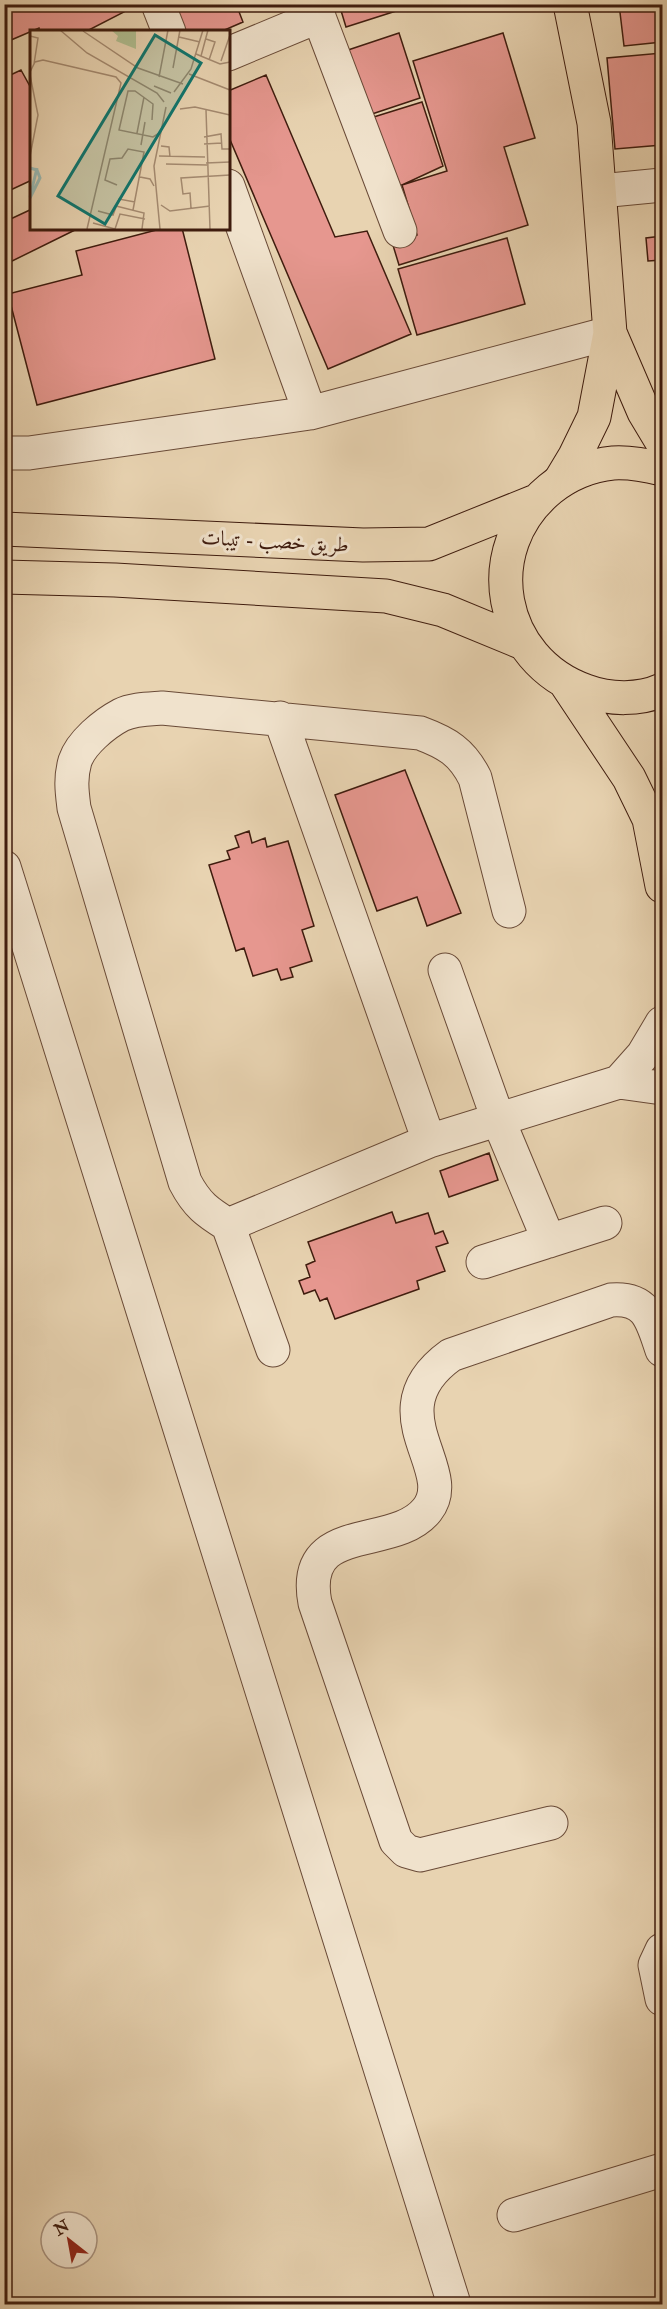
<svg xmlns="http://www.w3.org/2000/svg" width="667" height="2309" viewBox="0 0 667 2309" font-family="'IM FELL Double Pica',Amiri,serif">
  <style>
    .building { fill: #e6978f; stroke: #3f1c0e; stroke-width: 1.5 }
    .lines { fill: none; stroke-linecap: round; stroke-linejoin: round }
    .minor-casing { stroke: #694a37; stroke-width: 35 }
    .major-casing { stroke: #3f1c0e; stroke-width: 35 }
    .highway-casing { stroke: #3f1c0e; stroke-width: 35 }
    .minor { stroke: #f0e2cc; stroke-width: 33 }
    .major { stroke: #e8d3b1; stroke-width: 33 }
    .highway { stroke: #e8d3b1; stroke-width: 33 }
    .labels { text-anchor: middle; stroke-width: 6; stroke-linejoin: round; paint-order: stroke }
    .street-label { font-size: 21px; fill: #3f1c0e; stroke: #f0e2cc }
    .inset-river { fill: none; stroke: #98b7b0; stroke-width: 3 }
    .inset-road { fill: none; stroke: #a48a70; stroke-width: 1.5 }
    .view { fill: #0f766e; fill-opacity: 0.15; stroke: #0f766e; stroke-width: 3 }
    .inset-edge { fill: none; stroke: #3f1c0e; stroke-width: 3 }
  </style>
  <rect width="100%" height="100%" fill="#e8d3b1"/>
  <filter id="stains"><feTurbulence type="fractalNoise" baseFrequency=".00333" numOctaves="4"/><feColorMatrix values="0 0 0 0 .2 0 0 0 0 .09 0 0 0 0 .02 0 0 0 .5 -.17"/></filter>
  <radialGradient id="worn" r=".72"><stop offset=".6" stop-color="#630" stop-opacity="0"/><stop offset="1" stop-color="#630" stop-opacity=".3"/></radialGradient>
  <path class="building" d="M4 4H121L124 12 85 32H40L39 28 4 43Z
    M158 4H236L243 22 220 32H169Z
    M339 4H418L346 27Z
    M619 4H662V42L624 46Z
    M399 33 420 98 363 117 342 52Z
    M503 33 535 138 504 147 528 225 399 265 392 242 417 235 402 185 447 171 413 61Z
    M662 53V145L615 149 607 58Z
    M21 70 32 90V180L4 193V78Z
    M266 75 335 237 367 231 411 334 328 369 228 135V91Z
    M422 102 443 166 402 185H385L364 120Z
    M32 209V228H79L4 265V222Z
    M164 228H182L215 359 37 405 8 294 82 275 76 251Z
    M662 236V260L648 261 646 238Z
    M507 238 525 304 417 335 398 269Z
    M405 770 461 913 427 926 417 897 377 911 335 795Z
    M249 831 252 843 265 838 267 847 288 841 314 926 302 930 312 961 290 968 293 977 281 980 277 969 253 976 244 948 236 951 209 865 230 859 227 851 239 847 235 836Z
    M489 1153 498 1180 449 1197 440 1171Z
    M392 1212 396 1223 428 1213 435 1234 443 1231 448 1243 436 1247 445 1271 417 1281 419 1289 335 1319 327 1298 320 1301 315 1290 304 1294 299 1281 310 1277 306 1265 315 1261 308 1242Z"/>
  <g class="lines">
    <defs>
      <path id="minor" d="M158 4 169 32
        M314 4 400 231
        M228 54 319 16
        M228 186 310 413
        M600 191 662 185
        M4 453H29L310 413 610 333
        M280 718 429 1141
        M4 867 454 2304
        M509 911 475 778C462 752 447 743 420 733L162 708C149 709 133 709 121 715 104 724 81 743 75 761 70 778 72 792 74 808L185 1182C197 1205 207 1212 228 1225L429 1141 619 1082 662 1088
        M445 970 498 1119 549 1241
        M619 1082 643 1055 662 1023
        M228 1225 273 1350
        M483 1262 605 1223
        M551 1823 420 1855 406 1851 396 1841 315 1603C299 1519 394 1552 427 1510 460 1469 372 1412 451 1355L611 1300C648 1297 652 1321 662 1350
        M662 1950 655 1965 662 1999
        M514 2215 662 2170"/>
      <path id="major" d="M610 333 644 412 662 442
        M560 481 575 456 594 417 610 333 594 123 570 4"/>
      <path id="highway" d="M662 469C646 465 630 462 613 463 590 465 567 475 550 489 477 549 498 660 586 691 610 700 640 700 662 690
        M4 529 363 545 429 544 536 501
        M4 577 115 580 386 596 443 610 523 643
        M567 685 629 778 649 819 662 886"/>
    </defs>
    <use href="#minor" class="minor-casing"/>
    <use href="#major" class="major-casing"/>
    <use href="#highway" class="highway-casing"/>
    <use href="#minor" class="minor"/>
    <use href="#major" class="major"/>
    <use href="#highway" class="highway"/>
  </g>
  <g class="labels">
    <g class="street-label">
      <text transform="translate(275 541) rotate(3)" y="7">طريق خصب - تيبات</text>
    </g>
  </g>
  <g transform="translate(30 30)">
    <rect width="200" height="200" fill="#e8d3b1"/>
    <path d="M81 0H106V19L86 11 88 6Z" fill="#b0be90"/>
    <path class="inset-river" d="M0 138 7 140 10 148 0 168M0 167 7 138"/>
    <path class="inset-road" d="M30 0 57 23 127 63 134 72M53 1 108 38 153 54M0 6 8 8 4 34M149 7 170 12M176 9 185 12 179 30M166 24 190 34 200 32M171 26 178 0M191 31 200 5M143 38 150 0M0 42 5 32 13 30 86 47 91 53 57 199M159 44 200 60M0 45 8 85 0 126M129 47 138 0M124 56 141 63M144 62 161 39 173 0M150 79 165 77 200 85M176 80 180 199M122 90 123 74 105 61H98L89 100 123 107 131 102M107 103 114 67M174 107 191 104 192 119H200M174 114 192 113M111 115 115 92M131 116 139 117 140 127M129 126 175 127M176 133 200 132M136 134 177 135M110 147 120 149 124 156M87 155 75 150 80 129 92 128 98 119 114 122 103 180M131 175 140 181 180 176M86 176 114 183 112 199M161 178 160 163 153 164 151 148 200 145M68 181 83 185 89 169 105 172M63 193 85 199M85 199 90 184 115 189M130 199 124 136 136 77"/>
    <path class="view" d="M125 5 171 33 75 194 28 166Z"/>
    <rect width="200" height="200" class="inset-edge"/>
  </g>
  <rect width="667" height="2309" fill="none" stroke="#e8d3b1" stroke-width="24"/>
  <rect x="6" y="6" width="655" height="2297" fill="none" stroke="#3f1c0e" stroke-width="3"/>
  <rect x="12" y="12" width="643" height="2285" fill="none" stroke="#3f1c0e" stroke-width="1.5"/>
  <g transform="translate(69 2240) rotate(329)"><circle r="28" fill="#f0e2cc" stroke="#a99380" stroke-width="1.5"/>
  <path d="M0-4.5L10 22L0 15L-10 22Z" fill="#8f2418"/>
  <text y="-9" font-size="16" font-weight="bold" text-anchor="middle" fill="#3f1c0e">N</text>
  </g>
  <rect width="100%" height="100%" filter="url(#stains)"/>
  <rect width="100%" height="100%" fill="url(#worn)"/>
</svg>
